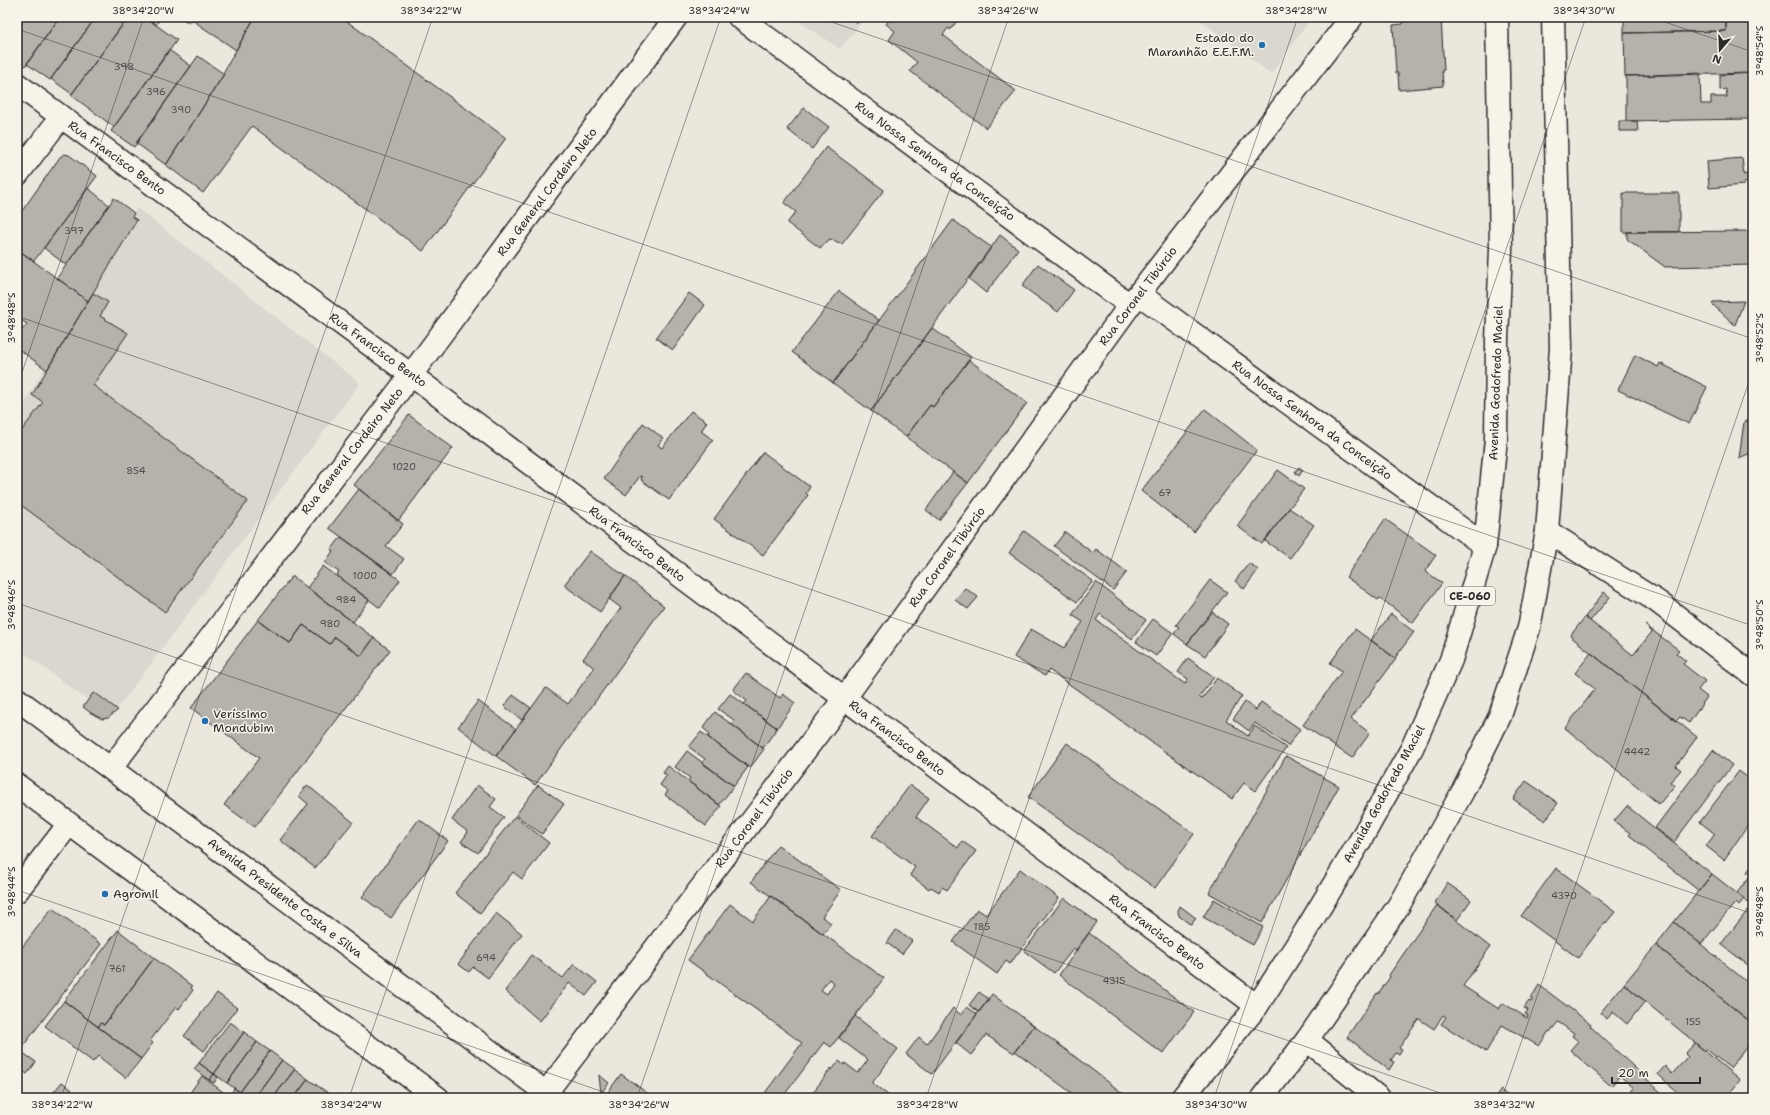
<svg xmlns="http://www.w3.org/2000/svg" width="1770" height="1115" viewBox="0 0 1770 1115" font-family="'Shantell Sans',sans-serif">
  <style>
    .built { fill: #dbd7ce }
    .building { fill: #b5b2ab; stroke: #2b2b2b; fill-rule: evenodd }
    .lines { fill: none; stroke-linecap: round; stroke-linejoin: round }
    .street-casing { stroke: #2b2b2b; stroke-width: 25 }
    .primary-casing { stroke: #2b2b2b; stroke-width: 25 }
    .street { stroke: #f7f3e8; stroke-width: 22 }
    .primary { stroke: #f7f3e8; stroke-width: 22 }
    .ticks { fill: none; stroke: #2b2b2b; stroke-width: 1; stroke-opacity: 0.45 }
    .poi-dot { fill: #1f6fb2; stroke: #f7f3e8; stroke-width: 1.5 }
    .labels { text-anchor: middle; stroke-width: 3; stroke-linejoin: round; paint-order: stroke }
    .number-label { font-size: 10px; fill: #4e4d4b }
    .shield { fill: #f7f3e8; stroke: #686764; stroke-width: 1 }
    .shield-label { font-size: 11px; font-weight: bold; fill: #2b2b2b }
    .poi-label { font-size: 12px; fill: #2b2b2b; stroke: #f7f3e8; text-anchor: start }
    .street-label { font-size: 12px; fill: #2b2b2b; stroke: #f7f3e8 }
    .neatline { fill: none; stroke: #2b2b2b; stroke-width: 1.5 }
    .ticks-label { font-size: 10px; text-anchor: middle; fill: #2b2b2b }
  </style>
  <rect width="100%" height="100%" fill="#ebe7dd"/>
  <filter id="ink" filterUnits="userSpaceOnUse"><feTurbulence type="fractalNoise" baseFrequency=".025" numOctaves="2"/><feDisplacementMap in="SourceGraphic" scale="8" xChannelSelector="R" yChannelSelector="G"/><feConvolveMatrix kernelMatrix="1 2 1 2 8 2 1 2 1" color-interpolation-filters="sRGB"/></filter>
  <g filter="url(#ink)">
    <path class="built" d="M792 17H866L840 49Z
      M1196 17H1312L1271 74Z
      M137 208 360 383 117 709 101 710 17 648V416Z"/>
    <path class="building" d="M17 17H57L59 18 25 66 17 60Z
      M60 17H96L50 80 27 64Z
      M96 17H115L124 23 72 94 51 79Z
      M128 17H145L177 40 114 127 71 95Z
      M148 17H161L156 25 147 18Z
      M180 17H193L189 23Z
      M193 17H255L236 50 192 20Z
      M255 17H341L506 138 423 251 252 126 203 193 166 165 224 74 223 73Z
      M850 17H862L857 23Z
      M891 17H960L950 30 948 28 943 35 1016 91 986 128 910 71 917 62 889 40 895 31 886 24Z
      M1403 17H1441L1444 70H1442L1443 86 1399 90 1398 73H1396L1393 25 1403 24Z
      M1624 17H1726V31L1624 33Z
      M1726 17H1753V73L1625 76 1624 33 1726 31Z
      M169 50 191 66 134 147 111 131Z
      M198 56 224 74 166 165 136 143Z
      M1700 73 1701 104H1711V97H1727L1726 89 1720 90V75L1753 73V119L1626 121V76Z
      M804 108 829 127 812 149 787 129Z
      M1619 121H1637L1638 131H1619Z
      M826 147 884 190 842 244 830 239 820 248 787 223 796 212 784 203Z
      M64 154 69 155 97 176 34 261 17 249V218L60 157Z
      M1742 158 1744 175 1747 174 1748 182 1744 183V185L1709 188 1707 161Z
      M88 188 109 205 66 265 44 248Z
      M1623 193H1679V232H1623Z
      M114 198 134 213 132 217 137 220 88 301 57 278Z
      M953 220 991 247 871 411 833 383Z
      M1753 231V265L1665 267 1627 239V232H1629Z
      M1000 235 1018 249 986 293 969 279Z
      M17 249 88 301 47 370 17 348V327L22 330 27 324 17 317Z
      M1038 264 1074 290 1058 312 1022 286Z
      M839 291 879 320 833 383 792 352Z
      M93 293 108 302 100 316 128 333 93 385 248 501 165 612 17 502V437L43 402 32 395Z
      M689 293 705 305 673 350 656 338Z
      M1744 301 1735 325 1712 304 1713 302Z
      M932 328 971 357 933 407 930 405 906 437 871 411Z
      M1635 355 1658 367 1660 363 1707 387 1689 424 1618 390Z
      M969 360 1027 403 968 483 906 437 930 405 933 407Z
      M1205 409 1257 450 1194 532 1141 491Z
      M691 411 707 422 701 431 713 440 669 500 641 480 642 477 640 476 626 495 604 479 643 423 663 438 658 445 662 448Z
      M409 415 453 448 398 521 354 485Z
      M1753 419V452L1739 458 1744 422Z
      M763 452 810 487 806 493 808 495 763 555 714 519Z
      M1299 467 1303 470 1299 476 1295 472Z
      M1278 470 1304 489 1262 544 1237 526Z
      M953 472 968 483 939 520 926 510Z
      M359 489 403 524 386 546 404 559 393 574 329 528Z
      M1289 508 1314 525 1290 558 1265 541Z
      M1385 519 1436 555 1425 571 1442 583 1413 623 1380 598 1378 600 1346 577Z
      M1024 531 1093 581 1077 602 1009 553Z
      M1065 532 1093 553 1096 549 1127 572 1113 590 1054 546Z
      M341 537 400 580 380 608 337 575 339 572 325 563 333 551 331 550Z
      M590 551 625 576 600 612 564 585Z
      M1249 563 1258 570 1244 589 1235 581Z
      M323 566 369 600 353 622 307 588Z
      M292 576 374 638 361 656 335 637 330 644 303 625 290 643 258 620Z
      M625 576 664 606 535 785 496 756 546 688 568 704 594 668 583 659 621 608 609 599Z
      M1210 580 1227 592 1187 644 1174 634 1179 627 1176 625Z
      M1096 582 1146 620 1132 639 1100 614 1096 620 1185 684 1188 679 1178 672 1188 658 1214 677 1199 697 1202 699 1217 678 1242 696 1226 720 1248 736 1255 726 1286 748 1255 791 1244 783 1232 799 1049 670 1045 676 1014 657 1031 629 1064 648 1083 622 1072 615Z
      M965 588 978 597 968 609 955 600Z
      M1604 592 1610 597 1590 621 1585 617Z
      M1212 612 1228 624 1205 656 1187 644Z
      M1391 614 1414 632 1395 658 1371 640Z
      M1585 617 1633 655 1652 632 1645 625 1679 650 1676 653 1686 661 1683 664 1705 681 1698 690 1707 697 1689 723 1680 717 1676 721 1570 636Z
      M1153 619 1173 633 1156 656 1136 642Z
      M258 620 290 643 303 625 330 644 335 637 361 656 374 638 390 650 255 827 224 805 259 758 191 708Z
      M1355 629 1396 659 1351 719 1370 733 1352 758 1303 725 1342 671 1330 663Z
      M1591 653 1697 737 1676 766 1681 770 1670 782 1675 785 1659 804 1565 728 1595 689 1575 673Z
      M746 673 780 698 783 694 795 703 777 728 744 704 747 701 733 690Z
      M93 693 98 695 118 710 108 718 102 719 91 713 83 707Z
      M730 694 777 728 763 748 731 724 734 720 718 709Z
      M513 695 531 708 522 720 504 706Z
      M478 701 516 729 496 756 458 727Z
      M1245 702 1256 710 1261 702 1300 729 1288 746 1255 723 1249 731 1233 719Z
      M715 712 764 749 750 768 708 737 710 734 703 728Z
      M701 732 748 767 734 786 702 763 705 759 689 747Z
      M1067 743 1194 834 1155 888 1028 797Z
      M1713 750 1732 765 1674 842 1655 828Z
      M687 751 734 786 719 805 688 781 690 778 675 767Z
      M1286 756 1339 786 1262 923 1209 893Z
      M668 766 721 806 706 826 665 795 668 791 660 785 667 775 663 773Z
      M1739 771 1753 782V818L1724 860 1706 846 1715 834 1700 822Z
      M1526 781 1558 803 1545 821 1513 799Z
      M307 785 353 822 315 868 280 840 308 804 299 796Z
      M477 785 496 799 490 807 504 817 478 853 461 842 468 832 452 820Z
      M538 785 564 804 542 834 516 815Z
      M910 785 929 798 916 817 958 848 962 841 976 851 947 890 942 887 939 892 931 887 929 889 910 875 915 867 872 836Z
      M1627 806 1712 874 1699 891 1629 835 1630 833 1614 821Z
      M515 816 549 843 522 879 513 872 480 913 455 893Z
      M419 819 448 841 391 918 362 897Z
      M778 845 841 890 822 917 831 923 823 934 751 882Z
      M1753 864V896L1748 902 1737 893 1750 876 1747 872Z
      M1556 868 1615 912 1606 923 1605 922 1578 958 1521 916Z
      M1020 869 1059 898 1010 964 1006 961 997 974 953 942 977 909 986 915Z
      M1712 874 1744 899 1739 905 1736 902 1701 944 1674 922Z
      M1447 883 1471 900 1457 920 1435 903Z
      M771 896 884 978 831 1047 824 1042 782 1098 762 1097 802 1043 688 960 730 904 753 921ZM829 979 834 983 827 994 821 990Z
      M1064 898 1097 922 1076 950 1074 948 1054 973 1024 951Z
      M1214 899 1263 927 1253 945 1203 917Z
      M1437 905 1490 947 1463 986 1499 1009 1503 1003 1527 1018 1528 1015 1525 1014 1528 1010 1524 1008 1529 1001 1531 1002 1533 999 1531 998 1539 985 1591 1024 1590 1026 1667 1098H1625L1634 1088 1620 1076 1611 1086 1570 1050 1578 1041 1572 1036 1574 1033 1558 1022 1550 1032 1549 1031 1539 1046 1502 1025 1486 1052 1441 1024 1446 1017 1443 1015 1434 1029 1419 1019 1399 1048 1402 1050 1399 1055 1396 1053 1391 1060 1394 1062 1389 1070 1347 1037 1377 993 1378 994 1390 977 1389 975Z
      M1180 906 1196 918 1191 925 1179 916 1178 911Z
      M52 908 101 944 17 1054V954Z
      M1748 910 1753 914V969L1721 944Z
      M496 913 522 934 488 978 473 967 469 972 458 964Z
      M1674 922 1753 987V1024L1656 945Z
      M118 930 154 958 104 1025 101 1023 98 1027 64 1001Z
      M896 930 912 941 902 954 887 943Z
      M1089 933 1194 1012 1163 1054 1059 975Z
      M1656 945 1753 1024V1039L1730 1068 1706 1049 1705 1051 1624 984Z
      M531 955 563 978 574 964 597 982 586 996 569 983 540 1021 505 991Z
      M154 958 192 986 191 988 193 990 179 1009 176 1007 150 1041 153 1043 141 1059 98 1027 101 1023 104 1025Z
      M1624 984 1645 1001 1627 1024 1613 1012 1607 1019 1600 1013Z
      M979 992 989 999 979 1012 969 1005Z
      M217 993 237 1008 204 1051 184 1036Z
      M992 994 1034 1026 1014 1053 986 1035 971 1055 956 1043Z
      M64 1001 141 1059 126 1078 98 1056 93 1062 45 1026Z
      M967 1007 977 1014 932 1074 906 1054 919 1037 927 1044 953 1008 961 1015Z
      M855 1016 898 1049 872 1083 892 1098H809L831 1068 832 1070 839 1061 844 1065 845 1063 858 1073 868 1060 839 1038Z
      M230 1022 244 1032 214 1074 199 1063Z
      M1034 1026 1082 1062 1129 1098H1078L1065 1088 1015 1051Z
      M244 1032 257 1042 227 1083 214 1074Z
      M257 1042 270 1051 240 1092 227 1083Z
      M1695 1043 1740 1080 1726 1098H1683L1658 1074 1665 1066 1672 1074 1688 1057 1685 1054Z
      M270 1051 282 1060 254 1098H248L240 1092Z
      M23 1053 36 1062 27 1074 17 1067V1061Z
      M282 1060 295 1069 273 1098H254Z
      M199 1063 214 1074 209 1080 194 1069Z
      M295 1069 308 1079 294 1098H273Z
      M214 1074 218 1077 214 1083 209 1080Z
      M621 1074 654 1098H616L608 1092Z
      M599 1075 609 1083 601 1093Z
      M202 1076 231 1098H186Z
      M308 1079 335 1098H294Z
      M62 1082 72 1090 66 1098H57L52 1094Z
      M234 1088 240 1092 236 1098 230 1096Z
      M1501 1090 1510 1098H1495Z"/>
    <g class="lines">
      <defs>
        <path id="street" d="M739 17 1130 305
          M17 84 411 375 1257 1006
          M17 175 61 117
          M1139 294 1485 546
          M1547 531 1658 602 1753 675
          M111 768 411 375 676 17
          M17 891 69 824
          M1307 1040 1379 1098
          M542 1098 844 699 1130 305 1352 17"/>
        <path id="primary" d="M17 699 553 1098
          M17 785 438 1098
          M1182 1098 1257 1006 1305 932 1360 841 1412 748 1451 660 1485 546 1496 439 1497 339 1501 250 1497 17
          M1262 1098 1307 1040 1399 905 1463 791 1500 716 1529 628 1547 531 1561 348 1553 17"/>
      </defs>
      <use href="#street" class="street-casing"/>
      <use href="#primary" class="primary-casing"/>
      <use href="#street" class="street"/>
      <use href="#primary" class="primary"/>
    </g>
  </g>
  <path class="ticks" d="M817 17 1753 339M1650 17 1753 52M17 29 1753 626M17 316 1753 914M17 387 144 17M17 603 1455 1098M17 890 621 1098M61 1098 433 17M349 1098 721 17M637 1098 1009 17M926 1098 1298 17M1214 1098 1586 17M1502 1098 1753 370"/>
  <g class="poi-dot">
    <circle cx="1262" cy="45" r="4"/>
    <circle cx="205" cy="721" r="4"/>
    <circle cx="105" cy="894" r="4"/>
  </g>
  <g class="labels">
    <g class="number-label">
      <text x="124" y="70">398</text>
      <text x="156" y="95">396</text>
      <text x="181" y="113">390</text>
      <text x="74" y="234">397</text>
      <text x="404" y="470">1020</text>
      <text x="136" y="474">854</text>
      <text x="1165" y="496">67</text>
      <text x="365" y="579">1000</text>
      <text x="346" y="603">984</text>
      <text x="330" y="627">980</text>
      <text x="1637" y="755">4442</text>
      <text x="1564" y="899">4370</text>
      <text x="982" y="930">185</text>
      <text x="486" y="961">694</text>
      <text x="117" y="972">761</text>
      <text x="1114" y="984">4315</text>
      <text x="1693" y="1025">155</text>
    </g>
    <rect class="shield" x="1445" y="587" width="50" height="18" rx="3"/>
    <g class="shield-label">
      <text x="1470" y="600">CE-060</text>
    </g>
    <g class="poi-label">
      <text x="1254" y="42" text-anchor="end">Estado do<tspan x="1254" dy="14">Maranhão E.E.F.M.</tspan></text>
      <text x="213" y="718">Veríssimo<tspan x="213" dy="14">Mondubim</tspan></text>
      <text x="113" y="898">Agromil</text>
    </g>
    <g class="street-label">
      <text transform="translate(117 158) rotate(36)" y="4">Rua Francisco Bento</text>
      <text transform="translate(935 161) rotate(36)" y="4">Rua Nossa Senhora da Conceição</text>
      <text transform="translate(547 192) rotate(-53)" y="4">Rua General Cordeiro Neto</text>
      <text transform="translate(1138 296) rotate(-53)" y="4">Rua Coronel Tibúrcio</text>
      <text transform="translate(378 350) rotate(36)" y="4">Rua Francisco Bento</text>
      <text transform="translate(1496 383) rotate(-88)" y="4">Avenida Godofredo Maciel</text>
      <text transform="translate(1312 420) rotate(36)" y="4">Rua Nossa Senhora da Conceição</text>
      <text transform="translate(352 451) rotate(-52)" y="4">Rua General Cordeiro Neto</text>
      <text transform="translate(637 544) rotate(37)" y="4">Rua Francisco Bento</text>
      <text transform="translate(947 557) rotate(-54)" y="4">Rua Coronel Tibúrcio</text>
      <text transform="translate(897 738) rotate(37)" y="4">Rua Francisco Bento</text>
      <text transform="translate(1384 794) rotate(-61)" y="4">Avenida Godofredo Maciel</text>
      <text transform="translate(754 818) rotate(-53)" y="4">Rua Coronel Tibúrcio</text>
      <text transform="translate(285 898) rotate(37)" y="4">Avenida Presidente Costa e Silva</text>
      <text transform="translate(1157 932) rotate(37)" y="4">Rua Francisco Bento</text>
    </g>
  </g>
  <rect width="1770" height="1115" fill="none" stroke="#f7f3e8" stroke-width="44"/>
  <g transform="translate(1720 50) rotate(199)" stroke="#f7f3e8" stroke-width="3" paint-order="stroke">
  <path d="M0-3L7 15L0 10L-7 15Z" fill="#2b2b2b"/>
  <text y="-6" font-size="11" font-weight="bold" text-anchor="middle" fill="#2b2b2b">N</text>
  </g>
  <path d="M1612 1077v6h88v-6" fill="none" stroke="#2b2b2b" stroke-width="2"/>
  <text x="1618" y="1077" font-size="12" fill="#2b2b2b" stroke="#f7f3e8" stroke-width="3" paint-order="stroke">20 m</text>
  <rect x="22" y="22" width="1726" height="1071" class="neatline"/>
  <g class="ticks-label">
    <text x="143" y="14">38°34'20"W</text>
    <text x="431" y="14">38°34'22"W</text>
    <text x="719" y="14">38°34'24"W</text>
    <text x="1008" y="14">38°34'26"W</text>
    <text x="1296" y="14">38°34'28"W</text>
    <text x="1584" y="14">38°34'30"W</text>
    <text transform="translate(1759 51) rotate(-90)" y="4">3°48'54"S</text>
    <text transform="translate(11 318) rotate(-90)" y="4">3°48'48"S</text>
    <text transform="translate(1759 338) rotate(-90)" y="4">3°48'52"S</text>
    <text transform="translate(11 605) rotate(-90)" y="4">3°48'46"S</text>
    <text transform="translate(1759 625) rotate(-90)" y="4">3°48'50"S</text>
    <text transform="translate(11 892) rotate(-90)" y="4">3°48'44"S</text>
    <text transform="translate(1759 912) rotate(-90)" y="4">3°48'48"S</text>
    <text x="62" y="1108">38°34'22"W</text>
    <text x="351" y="1108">38°34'24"W</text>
    <text x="639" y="1108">38°34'26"W</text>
    <text x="927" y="1108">38°34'28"W</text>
    <text x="1216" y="1108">38°34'30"W</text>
    <text x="1504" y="1108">38°34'32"W</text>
  </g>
</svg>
